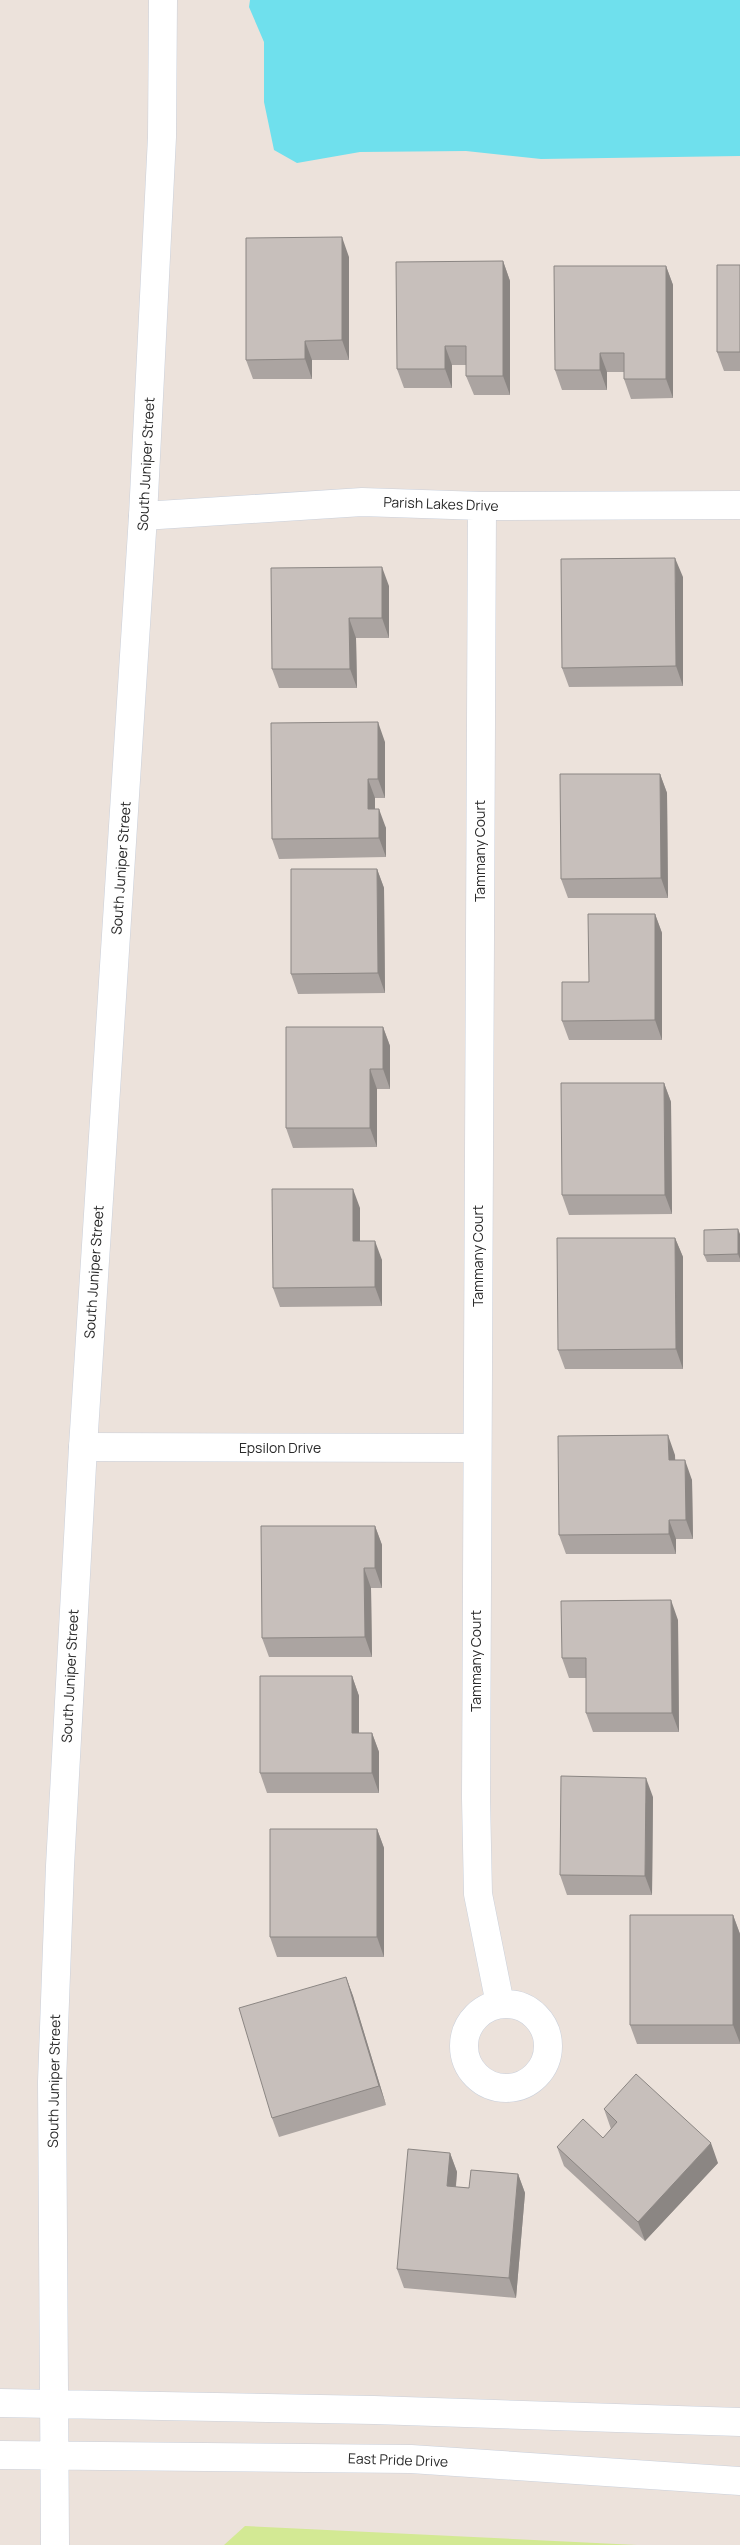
<svg xmlns="http://www.w3.org/2000/svg" width="740" height="2545" viewBox="0 0 740 2545" font-family="Manrope,sans-serif">
  <style>
    .pitch { fill: #d3e994 }
    .water { fill: #6fe0ed }
    .lines { fill: none; stroke-linecap: round; stroke-linejoin: round }
    .street-casing { stroke: #cad0db; stroke-width: 29 }
    .secondary-casing { stroke: #cad0db; stroke-width: 29 }
    .street { stroke: #fff; stroke-width: 28 }
    .secondary { stroke: #fff; stroke-width: 28 }
    .wall { fill: #aba4a1 }
    .shaded-wall { fill: #8b8683 }
    .building { fill: #c7bfbb; stroke: #8b8683 }
    .labels { text-anchor: middle; stroke-width: 4.5; stroke-linejoin: round; paint-order: stroke }
    .street-label { font-size: 14px; fill: #2a2a2a; stroke: #fff }
  </style>
  <rect width="100%" height="100%" fill="#ece2db"/>
  <path class="pitch" d="M245 2526 637 2545H224Z"/>
  <path class="water" d="M250 0H740V156L541 159 466 151 360 152 297 163 274 150 264 102V42L249 7Z"/>
  <g class="lines">
    <defs>
      <path id="street" d="M482 506 476 1798 478 1894 500 2004
        M143 516 362 502 482 506 740 505
        M83 1447 477 1448
        M464 2046a42 42 0 1 1 84 0a42 42 0 1 1-84 0Z"/>
      <path id="secondary" d="M0 2403 374 2410 740 2422
        M0 2455 411 2459 740 2481
        M55 2545 52 2082 60 1866 83 1447 143 516 162 137 163 0"/>
    </defs>
    <use href="#street" class="street-casing"/>
    <use href="#secondary" class="secondary-casing"/>
    <use href="#street" class="street"/>
    <use href="#secondary" class="secondary"/>
  </g>
  <path class="wall" d="M349 257V360H312V379H253L246 360Z
    M503 261 510 281V395H474L466 376V365H452V388H404L397 369Z
    M740 265V371H724L717 352Z
    M666 266 673 285V398L631 399 624 379V372H607V390H562L555 370Z
    M683 577V686L569 687 562 668Z
    M389 586V638H356L357 688H279L272 669Z
    M385 742V798H375V809L386 828V857L279 859 272 839Z
    M660 774 667 793 668 898H568L561 879Z
    M377 869 384 888 385 993 298 994 291 974Z
    M655 914 662 933V1040H569L562 1021Z
    M383 1027 390 1046V1089H377V1147L293 1148 286 1128Z
    M664 1083 671 1102 672 1214 569 1215 562 1195Z
    M360 1208V1241L382 1260V1306L280 1307 273 1288Z
    M740 1234V1262H707L704 1255Z
    M675 1238 683 1257V1369H565L558 1350Z
    M675 1455V1460L692 1480 693 1539H676V1554H566L559 1535Z
    M375 1526 382 1545V1588H371L372 1657H269L262 1638Z
    M678 1620 679 1732H593L586 1713V1678H569L562 1658Z
    M352 1676 359 1696V1733H372L379 1752V1793H267L260 1773Z
    M653 1797 652 1895H567L560 1875Z
    M377 1829 384 1848V1957H277L270 1937Z
    M733 1915 740 1934V2044H637L630 2025Z
    M346 1977 353 1996 386 2105 279 2137 272 2118Z
    M604 2109 718 2163 645 2241 564 2166 557 2147 603 2138 611 2129Z
    M450 2153 457 2172 456 2187 469 2188 518 2174 525 2193 516 2298 404 2288 397 2269Z"/>
  <path class="shaded-wall" d="M342 237 349 257V360L342 340Z
    M503 261 510 281V395L503 376Z
    M666 266 673 285V398L666 379Z
    M305 341 312 360V379L305 359Z
    M445 346 452 365V388L445 369Z
    M600 353 607 372V390L600 370Z
    M675 558 683 577V686L676 666Z
    M382 567 389 586V638L382 618Z
    M349 618 356 638 357 688 350 669Z
    M378 722 385 742V798L378 779Z
    M660 774 667 793 668 898 661 878Z
    M368 779 375 798V828L368 809Z
    M379 809 386 828V857L379 838Z
    M377 869 384 888 385 993 378 973Z
    M655 914 662 933V1040L655 1020Z
    M383 1027 390 1046V1089L383 1069Z
    M370 1069 377 1089V1147L370 1128Z
    M664 1083 671 1102 672 1214 665 1195Z
    M353 1189 360 1208V1260L353 1241Z
    M738 1229 740 1234V1259L738 1254Z
    M675 1238 683 1257V1369L676 1349Z
    M375 1241 382 1260V1306L375 1287Z
    M668 1435 675 1455 676 1480 669 1460Z
    M685 1460 692 1480 693 1539 686 1520Z
    M669 1520 676 1539V1554L669 1534Z
    M375 1526 382 1545V1588L375 1568Z
    M364 1568 371 1588 372 1657 365 1637Z
    M671 1600 678 1620 679 1732 672 1713Z
    M352 1676 359 1696V1752L352 1733Z
    M372 1733 379 1752V1793L372 1773Z
    M646 1778 653 1797 652 1895 645 1876Z
    M377 1829 384 1848V1957L377 1937Z
    M733 1915 740 1934V2043L733 2025Z
    M346 1977 353 1996 386 2105 379 2086Z
    M711 2143 718 2163 645 2241 638 2222Z
    M450 2153 457 2172 454 2205 447 2186Z
    M518 2174 525 2193 516 2298 509 2278Z"/>
  <path class="building" d="M342 237V340L305 341V359L246 360V238Z
    M503 261V376H466V346H445V369H397L396 262Z
    M717 265H740V352H717Z
    M554 266H666V379H624V353H600V370H555Z
    M675 558 676 666 562 668 561 559Z
    M382 567V618H349L350 669H272L271 568Z
    M378 722V779H368V809H379V838L272 839 271 723Z
    M560 774H660L661 878 561 879Z
    M291 869H377L378 973 291 974Z
    M588 914H655V1020L562 1021V982H589Z
    M286 1027H383V1069H370V1128H286Z
    M561 1083H664L665 1195H562Z
    M272 1189H353V1241H375V1287L273 1288Z
    M738 1229V1254L704 1255V1230Z
    M557 1238H675L676 1349 558 1350Z
    M668 1435 669 1460H685L686 1520H669V1534L559 1535 558 1436Z
    M261 1526H375V1568H364L365 1637 262 1638Z
    M671 1600 672 1713H586V1658H562L561 1601Z
    M260 1676H352V1733H372V1773H260Z
    M561 1776 646 1778 645 1876 560 1875Z
    M270 1829H377V1937H270Z
    M630 1915H733V2025H630Z
    M346 1977 379 2086 272 2118 239 2008Z
    M636 2074 711 2143 638 2222 557 2147 583 2119 603 2138 617 2122 604 2109Z
    M408 2149 450 2153 447 2186 469 2188 471 2170 518 2174 509 2278 397 2269Z"/>
  <g class="labels">
    <g class="street-label">
      <text transform="translate(146 464) rotate(-87)" y="5">South Juniper Street</text>
      <text transform="translate(441 504) rotate(2)" y="5">Parish Lakes Drive</text>
      <text transform="translate(480 851) rotate(-90)" y="5">Tammany Court</text>
      <text transform="translate(121 868) rotate(-86)" y="5">South Juniper Street</text>
      <text transform="translate(478 1256) rotate(-90)" y="5">Tammany Court</text>
      <text transform="translate(94 1272) rotate(-86)" y="5">South Juniper Street</text>
      <text x="280" y="1453">Epsilon Drive</text>
      <text transform="translate(476 1661) rotate(-90)" y="5">Tammany Court</text>
      <text transform="translate(70 1676) rotate(-87)" y="5">South Juniper Street</text>
      <text transform="translate(54 2081) rotate(-89)" y="5">South Juniper Street</text>
      <text transform="translate(398 2460) rotate(2)" y="5">East Pride Drive</text>
    </g>
  </g>
</svg>
